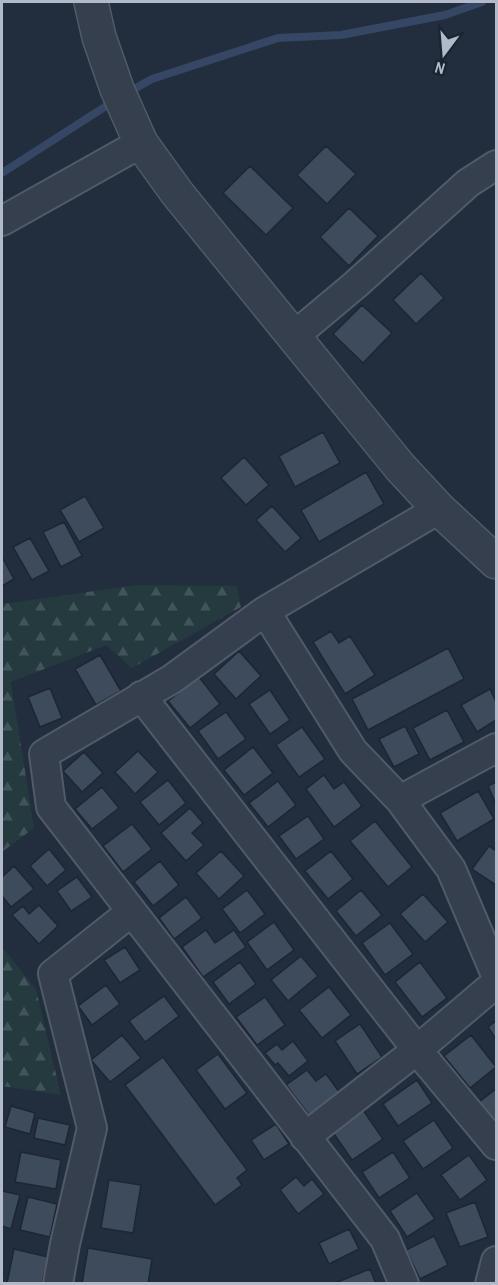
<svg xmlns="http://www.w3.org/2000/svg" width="498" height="1285" viewBox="0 0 498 1285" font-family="'Archivo Narrow',sans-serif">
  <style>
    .forest { fill: url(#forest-firs) }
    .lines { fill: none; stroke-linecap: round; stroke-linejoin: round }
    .stream { stroke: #354765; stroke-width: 8 }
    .building { fill: #3e4b5d; stroke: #1d2634; stroke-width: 1.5 }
    .minor-casing { stroke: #515a68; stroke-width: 32 }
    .tertiary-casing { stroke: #515a68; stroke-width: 36 }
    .minor { stroke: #363f4d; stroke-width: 28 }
    .tertiary { stroke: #363f4d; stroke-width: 33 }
  </style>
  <defs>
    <pattern id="forest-firs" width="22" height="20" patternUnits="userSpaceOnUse" patternTransform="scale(1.5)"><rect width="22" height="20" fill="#243a3e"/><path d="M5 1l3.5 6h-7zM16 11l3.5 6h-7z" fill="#415459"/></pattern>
  </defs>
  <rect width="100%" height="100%" fill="#222d3d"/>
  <path class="forest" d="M137 585 237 586 241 607 132 668 106 645 11 682 34 828 2 852V604Z
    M2 947 36 989 61 1095 2 1086Z"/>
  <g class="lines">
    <path class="stream" d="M125 94 152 79 278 38 341 35 445 15 482 2
      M2 173 114 101"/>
  </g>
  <path class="building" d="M326 146 356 174 327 204 297 175Z
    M250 166 293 208 266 235 223 193Z
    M349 208 378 236 349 266 320 237Z
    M421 273 444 298 416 324 393 300Z
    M362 305 392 333 363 363 333 334Z
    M323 432 340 463 295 487 279 456Z
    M244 457 269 485 246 505 221 478Z
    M366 472 384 504 319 542 301 510Z
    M85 496 104 528 79 542 60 510Z
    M272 506 301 538 285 552 256 520Z
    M64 522 82 556 61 567 43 532Z
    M30 538 49 571 32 580 13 547Z
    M2 557 14 579 2 586Z
    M331 631 339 643 350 636 375 675 345 694 313 642Z
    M448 648 464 679 368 730 352 699Z
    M239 651 261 676 236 699 214 674Z
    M100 655 121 691 96 705 75 669Z
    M199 677 220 704 190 728 168 701Z
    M50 688 62 718 40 727 28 697Z
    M490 689 496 702V720L477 732 461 705Z
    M270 690 290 720 270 734 249 704Z
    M447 710 464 742 430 760 413 728Z
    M226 712 246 739 218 759 198 731Z
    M405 726 419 754 394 767 379 739Z
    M302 727 325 759 299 777 276 745Z
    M253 747 273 773 244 795 224 770Z
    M138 751 158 772 135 794 115 772Z
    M84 752 103 773 82 792 63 771Z
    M324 775 334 789 344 782 362 806 334 827 306 789Z
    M168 780 186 803 159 825 140 802Z
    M278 781 296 805 268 827 249 803Z
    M496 782V804L488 786Z
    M102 787 119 808 92 829 75 809Z
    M478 791 494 819 457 841 440 813Z
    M190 808 203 823 192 833 204 845 186 861 161 833Z
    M308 816 324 839 296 859 279 836Z
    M375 821 412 867 388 887 350 841Z
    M132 824 152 849 123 872 103 846Z
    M489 846 496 851V885L472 869Z
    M49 849 66 870 47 886 30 866Z
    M221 851 244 876 219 899 196 873Z
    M331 851 353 879 328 899 305 871Z
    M160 861 179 885 153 906 134 882Z
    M14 866 34 889 11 907 2 896V877Z
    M77 877 92 897 71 911 57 891Z
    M247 890 265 914 240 933 222 909Z
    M361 890 382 915 356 936 336 911Z
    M423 894 448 922 425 942 400 914Z
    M186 897 202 918 174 939 159 918Z
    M39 905 58 926 39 944 12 915 23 906 29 914Z
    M274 922 294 950 267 970 247 942Z
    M390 923 413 954 385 975 362 943Z
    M206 930 215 943 234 930 246 947 203 977 182 947Z
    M125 947 140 970 120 983 104 960Z
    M301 956 318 976 288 1001 271 980Z
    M240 962 256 984 229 1004 213 982Z
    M420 962 447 998 422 1017 395 982Z
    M106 985 120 1004 92 1025 78 1006Z
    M329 987 351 1015 322 1038 299 1010Z
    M164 996 179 1016 145 1042 129 1021Z
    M265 997 285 1025 257 1045 236 1017Z
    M496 1021V1039L488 1027Z
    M360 1024 382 1057 357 1074 335 1041Z
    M122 1035 141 1058 110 1082 91 1060Z
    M471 1035 496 1067 470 1088 444 1056Z
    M293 1041 308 1061 289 1076 278 1063 275 1065 265 1053 277 1044 282 1050Z
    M218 1054 247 1093 225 1109 196 1070Z
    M163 1057 247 1170 237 1178 242 1185 215 1205 125 1085Z
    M307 1070 316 1081 326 1074 343 1097 313 1120 286 1085Z
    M417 1080 432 1103 398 1126 383 1104Z
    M496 1089V1124L479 1102Z
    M11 1106 35 1113 30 1134 5 1127Z
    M363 1110 383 1139 352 1160 332 1131Z
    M38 1118 70 1125 65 1145 34 1138Z
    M434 1120 453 1148 423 1169 403 1141Z
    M276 1124 289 1144 264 1160 251 1140Z
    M21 1152 61 1160 56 1189 15 1182Z
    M393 1152 410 1178 379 1198 362 1172Z
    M469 1155 487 1180 460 1200 441 1175Z
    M296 1177 304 1186 312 1179 324 1194 298 1214 280 1190Z
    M109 1180 141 1185 133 1233 101 1228Z
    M2 1191 20 1195 11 1229 2 1226Z
    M417 1193 435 1219 407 1237 390 1211Z
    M28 1197 57 1204 50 1237 20 1230Z
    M475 1202 488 1237 460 1247 446 1213Z
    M349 1229 359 1249 329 1264 319 1243Z
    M434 1236 448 1265 420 1279 406 1250Z
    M88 1248 152 1259 148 1284H82Z
    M14 1249 48 1257 42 1284 7 1283Z
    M370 1269 376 1284H336L335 1283Z"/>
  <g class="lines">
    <defs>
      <path id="minor" d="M2 221 141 143
        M293 337 355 285 468 183 496 165
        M265 611 353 751 400 800 451 869 496 975
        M141 696 417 1050 496 1145
        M400 800 496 748
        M305 1137 417 1050 496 983
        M58 1284 65 1244 92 1128 53 974 131 912
        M404 1284 385 1239 51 807 44 754 172 679 265 611 439 509
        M490 1284 496 1261"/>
      <path id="tertiary" d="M91 2 99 37 117 89 141 143 177 193 400 467 439 509 496 562"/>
    </defs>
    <use href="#minor" class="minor-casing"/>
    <use href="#tertiary" class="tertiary-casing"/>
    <use href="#minor" class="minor"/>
    <use href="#tertiary" class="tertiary"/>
  </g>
  <rect width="498" height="1285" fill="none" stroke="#b2bac9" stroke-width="6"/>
  <g transform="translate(444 54) rotate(196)" stroke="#1b2432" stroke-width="4.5" paint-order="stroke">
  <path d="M0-4.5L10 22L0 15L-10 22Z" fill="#b2bac9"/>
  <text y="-9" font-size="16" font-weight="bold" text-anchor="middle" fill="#b2bac9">N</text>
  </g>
</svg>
